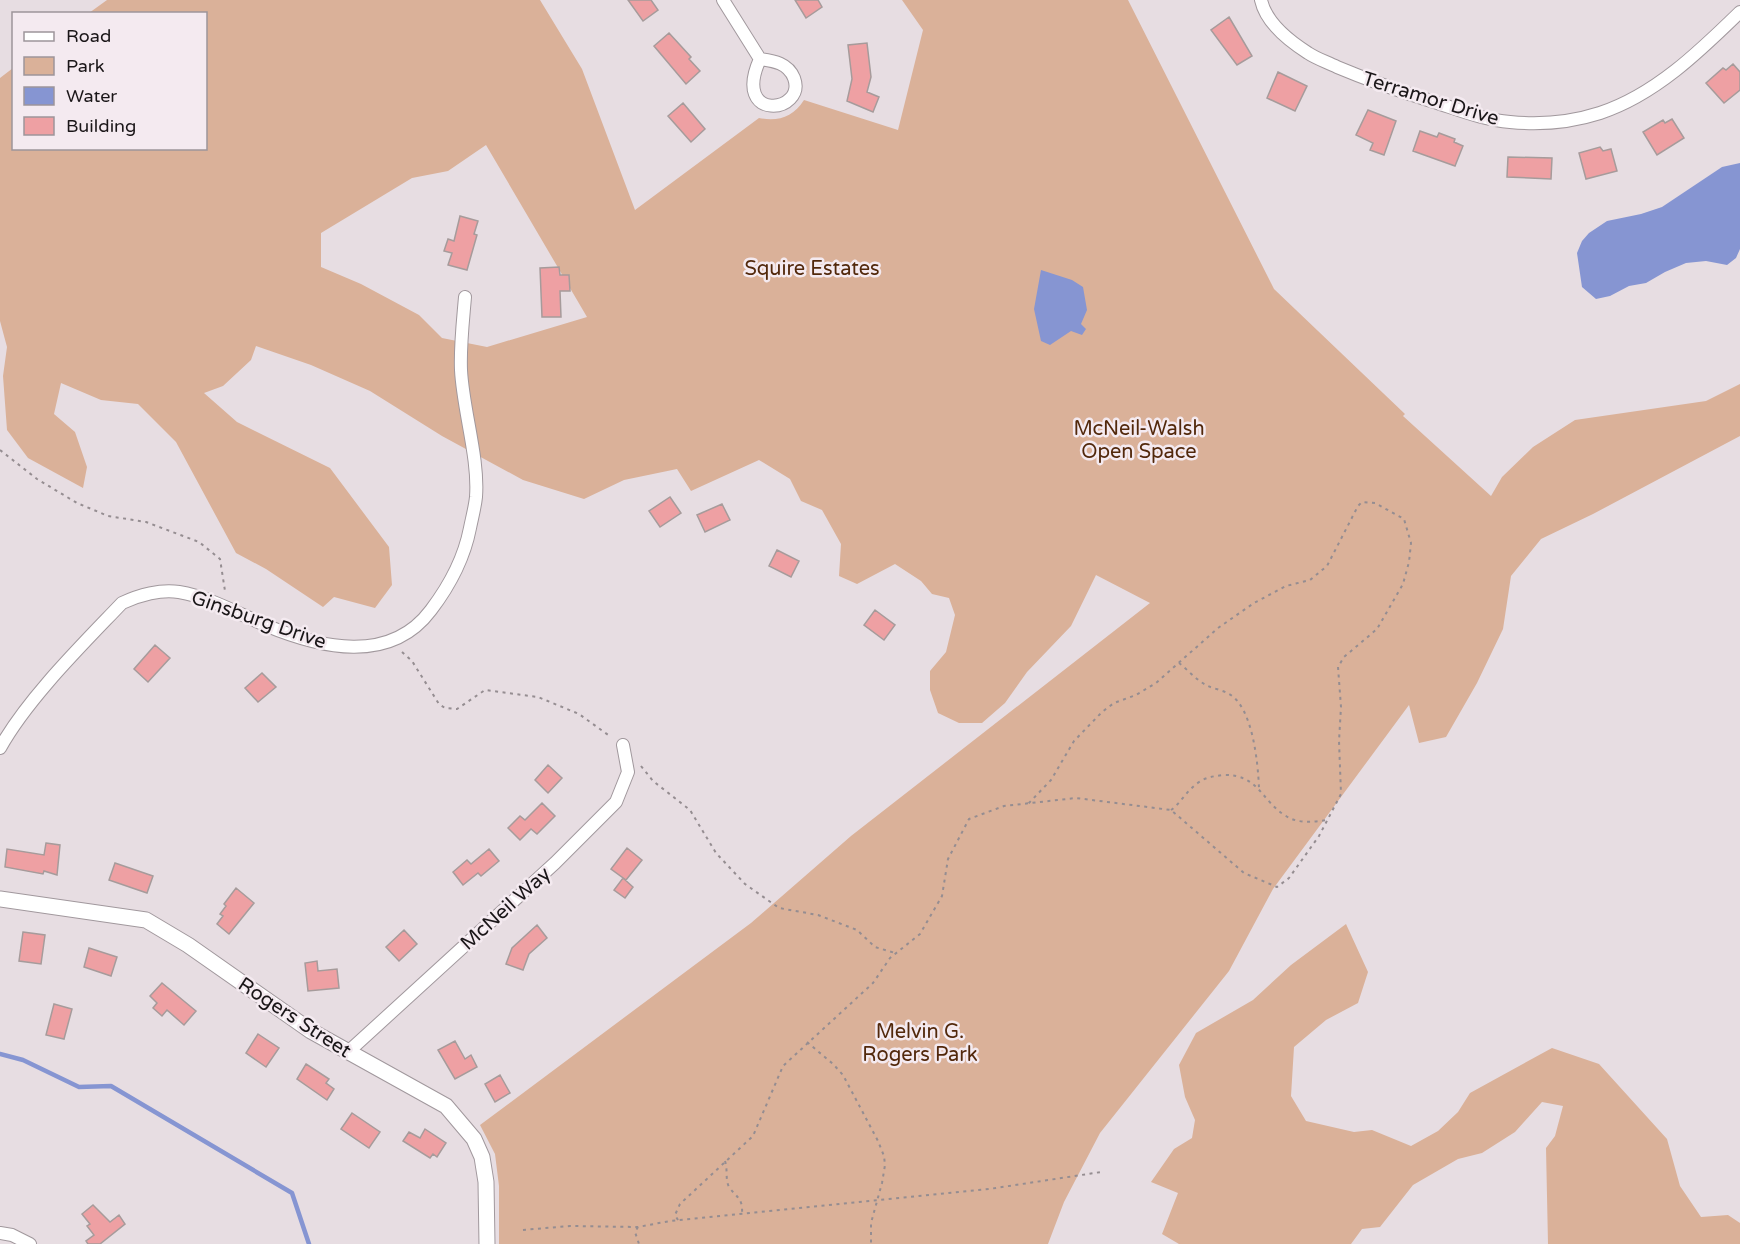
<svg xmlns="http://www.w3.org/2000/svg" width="1740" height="1244" viewBox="0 0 1740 1244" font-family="'Varela Round',sans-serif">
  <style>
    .green { fill: #dab199; fill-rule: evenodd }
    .water { fill: #8695d2 }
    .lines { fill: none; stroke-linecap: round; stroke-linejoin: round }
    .stream { stroke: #8695d2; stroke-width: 4.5 }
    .building { fill: #eea0a3; stroke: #a69b9b; stroke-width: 1.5 }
    .minor-casing { stroke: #a1989d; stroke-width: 14 }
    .tertiary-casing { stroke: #a1989d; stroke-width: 17 }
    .path { stroke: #958d91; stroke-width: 2; stroke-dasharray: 3 4.5; stroke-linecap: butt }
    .minor { stroke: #fff; stroke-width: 12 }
    .tertiary { stroke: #fff; stroke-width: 15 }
    .labels { text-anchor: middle; stroke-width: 5; stroke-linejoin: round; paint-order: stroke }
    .street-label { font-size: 20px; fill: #1a1618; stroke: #f4eaf0 }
    .park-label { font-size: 20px; fill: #52280b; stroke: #f4eaf0 }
  </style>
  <rect width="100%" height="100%" fill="#e7dde2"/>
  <path class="green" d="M107 0H540L582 69 635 210 759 118C778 122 793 117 804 100L898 130 923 30 902 0H1128L1274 289 1405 414 1403 416 1491 496 1502 477 1533 447 1575 420 1706 401 1740 384V436L1593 514 1541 539 1511 576 1503 629 1477 683 1446 737 1419 743 1409 705 1273 889 1229 971 1100 1133 1064 1202 1048 1244H499V1186L495 1154 480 1125 751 923 851 836 1150 603 1096 575 1071 626 1027 672 1005 703 982 723H959L938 713 930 690V671L946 652 955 615 949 598 932 594 921 581 895 564 857 584 839 576 841 544 822 510 801 501 790 479 759 460 691 491 677 469 624 480 584 499 523 480 442 436 370 391 311 365 256 346 251 360 223 386 204 393 237 422 330 468 389 547 392 585 375 608 334 597 323 607 266 569 236 553 176 442 138 404 101 400 61 383 54 414 75 432 87 467 83 488 28 458 7 430 3 376 7 347 0 321V78L13 68 14 148H206V14L89 13ZM486 145 587 317 487 347 442 338 419 315 361 284 321 267V233L412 178 448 171Z
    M1346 924 1368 972 1358 1003 1326 1020 1294 1047 1291 1096 1306 1121 1354 1132 1372 1130 1411 1146 1438 1131 1458 1112 1470 1093 1552 1048 1599 1064 1667 1139 1680 1186 1701 1217 1728 1215 1740 1223V1244H1548L1546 1148 1555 1136 1563 1106 1542 1102 1515 1132 1482 1153 1458 1159 1413 1185 1380 1227 1362 1229 1351 1244H1179L1162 1234 1178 1193 1151 1182 1174 1149 1192 1138 1195 1120 1185 1097 1179 1065 1196 1033 1253 1000 1291 965Z"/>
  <path class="water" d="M1740 163V249L1736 258 1727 265 1706 261 1686 263 1665 272 1646 283 1629 286 1610 296 1596 299 1582 287 1577 253 1582 241 1589 233 1607 221 1641 214 1662 207 1722 167Z
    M1041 270 1072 280 1083 287 1087 310 1081 324 1086 329 1082 335 1071 331 1050 345 1041 341 1034 309Z"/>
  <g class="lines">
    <path class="stream" d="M0 1054 23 1060 79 1087 111 1086 292 1193 309 1244"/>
  </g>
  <path class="building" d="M628 0H651L658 10 643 21Z
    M795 0H818L822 7 806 18Z
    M1229 17 1252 56 1237 65 1211 30Z
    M669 33 691 57 689 59 700 71 686 84 654 46Z
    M867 43 871 77 867 92 879 97 873 112 847 101 852 79 848 45Z
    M1733 64 1740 72V90L1724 103 1706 83 1723 68 1726 70Z
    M1278 72 1307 86 1295 111 1267 98Z
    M683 103 705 129 691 142 668 116Z
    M1368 110 1396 121 1384 155 1370 150 1373 143 1356 135Z
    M1672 119 1684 138 1657 155 1643 132 1663 120 1665 123Z
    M1420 131 1437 137 1439 133 1455 139 1454 142 1463 146 1455 166 1413 151Z
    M1600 147 1603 151 1611 149 1617 171 1586 179 1579 153Z
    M1508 157 1552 158 1551 179 1507 177Z
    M460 216 478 221 474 234 477 235 467 270 448 265 452 253 444 251 448 239 454 241Z
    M559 267 560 275H569L570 291H560L561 317H542L540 268Z
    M670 497 681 513 660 527 649 511Z
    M722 504 730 520 705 532 697 515Z
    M777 550 799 561 791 577 769 566Z
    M875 610 895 625 884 640 864 625Z
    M155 645 170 658 148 682 134 669Z
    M262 673 276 687 258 702 245 688Z
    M548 765 562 778 548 793 535 780Z
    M542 803 555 816 537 834 531 829 520 840 508 828 520 816 525 820Z
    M46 843 60 845 57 875 44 871 43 874 5 867 7 849 44 855Z
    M627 848 642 860 626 880 611 869Z
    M489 849 499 861 481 876 478 873 463 885 453 872 467 860 471 864Z
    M115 863 153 876 147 893 109 880Z
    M623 878 633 887 625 898 614 890Z
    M236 888 254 903 229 934 217 924 223 916 220 914 226 906 224 904Z
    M537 925 547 938 529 954 523 970 506 964 512 948Z
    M404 930 417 944 399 961 386 947Z
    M23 932 45 935 41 964 19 961Z
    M89 948 117 957 111 976 84 967Z
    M317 961 318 971 337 969 339 988 308 991 305 963Z
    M162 983 196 1011 184 1025 167 1010 162 1016 153 1008 157 1003 150 996Z
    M54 1004 72 1009 64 1039 46 1035Z
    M258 1034 279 1048 266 1067 246 1053Z
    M455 1041 465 1059 471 1055 477 1067 455 1079 438 1050Z
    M306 1064 329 1079 326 1083 334 1089 327 1100 297 1079Z
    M500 1075 510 1093 495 1102 485 1084Z
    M352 1113 380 1132 369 1148 341 1129Z
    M425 1129 446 1143 437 1157 433 1154 430 1158 403 1141 409 1132 420 1138Z
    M93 1205 110 1222 119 1215 125 1224 100 1244H88L86 1241 94 1235 87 1226 90 1224 82 1214Z"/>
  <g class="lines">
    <defs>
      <path id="minor" d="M723 0 760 59
        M1261 0C1266 23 1289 41 1308 53 1317 59 1327 62 1337 67 1368 80 1399 91 1431 101 1457 109 1483 120 1510 122 1540 125 1572 122 1600 113 1655 95 1700 51 1740 12
        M760 59C774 61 788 63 794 78 807 113 731 123 760 59Z
        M0 748C28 698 82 645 122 603 139 595 161 589 179 592 209 597 237 613 265 625 320 648 390 665 431 610 450 585 464 559 470 528 472 518 475 507 476 497 479 458 463 410 461 370 460 346 463 321 465 297
        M348 1052 555 863 616 802 628 772 623 745
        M0 1233 12 1235 30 1244"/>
      <path id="tertiary" d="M0 899 146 920 188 945 311 1031 446 1106 474 1139 482 1157 486 1182 487 1244"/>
    </defs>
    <use href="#minor" class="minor-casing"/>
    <use href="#tertiary" class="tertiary-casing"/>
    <path class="path" d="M0 450 37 479 77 503 108 516 146 522 199 542 220 559 225 591
      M402 652 412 661 439 704 445 708 457 709 485 690 538 697 579 714 611 737
      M1179 663C1188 670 1197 681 1208 686 1214 689 1223 690 1229 694 1253 707 1258 764 1259 788
      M641 766 653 781 690 810 716 853 745 884 779 908 818 915 857 930 875 947 895 953
      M1171 810C1182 802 1188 788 1201 781 1207 777 1215 776 1223 775 1259 774 1261 801 1286 816 1298 824 1314 822 1327 820
      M807 1042 833 1064 843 1075 878 1141 884 1156 885 1165 882 1183 871 1223V1244
      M725 1161C728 1170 725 1179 729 1187 736 1197 743 1198 742 1213
      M678 1220 675 1215 680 1204 753 1136 783 1066 873 983 890 958 920 934 942 896 948 859 969 819 1004 806 1076 798 1171 810 1244 873 1277 887 1289 878 1319 836 1341 794 1339 741 1341 707 1338 667 1344 657 1377 629 1403 584 1409 562 1411 543 1404 519 1375 503 1362 502 1358 506 1327 566 1310 580 1286 586 1254 603 1218 628 1156 683 1136 695 1114 703 1102 712 1074 741 1051 780 1028 804
      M638 1227 635 1232 639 1244
      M523 1230 570 1226 638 1227 670 1221 989 1189 1101 1172"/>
    <use href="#minor" class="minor"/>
    <use href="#tertiary" class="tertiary"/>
  </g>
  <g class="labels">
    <g class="street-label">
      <text transform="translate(1431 98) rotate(17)" y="7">Terramor Drive</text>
      <text transform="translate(259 619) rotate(19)" y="7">Ginsburg Drive</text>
      <text transform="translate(505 908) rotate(-42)" y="7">McNeil Way</text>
      <text transform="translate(295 1017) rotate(33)" y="7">Rogers Street</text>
    </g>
    <g class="park-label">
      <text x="812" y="275">Squire Estates</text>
      <text x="1139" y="435">McNeil-Walsh<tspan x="1139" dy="23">Open Space</tspan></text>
      <text x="920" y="1038">Melvin G.<tspan x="920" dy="23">Rogers Park</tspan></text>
    </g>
  </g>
  <rect x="12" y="12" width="195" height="138" fill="#f4eaf0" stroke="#9d959a" stroke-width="1.5"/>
  <rect x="24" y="32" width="30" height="9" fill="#ffffff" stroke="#9d959a" stroke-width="1.5"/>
  <text x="66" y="42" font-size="18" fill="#1a1618">Road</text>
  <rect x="24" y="57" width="30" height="18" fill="#dab199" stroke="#9d959a" stroke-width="1.5"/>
  <text x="66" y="72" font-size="18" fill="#1a1618">Park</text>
  <rect x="24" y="87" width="30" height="18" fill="#8695d2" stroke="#9d959a" stroke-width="1.5"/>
  <text x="66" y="102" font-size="18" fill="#1a1618">Water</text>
  <rect x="24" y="117" width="30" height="18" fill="#eea0a3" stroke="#9d959a" stroke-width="1.5"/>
  <text x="66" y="132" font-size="18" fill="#1a1618">Building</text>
</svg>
